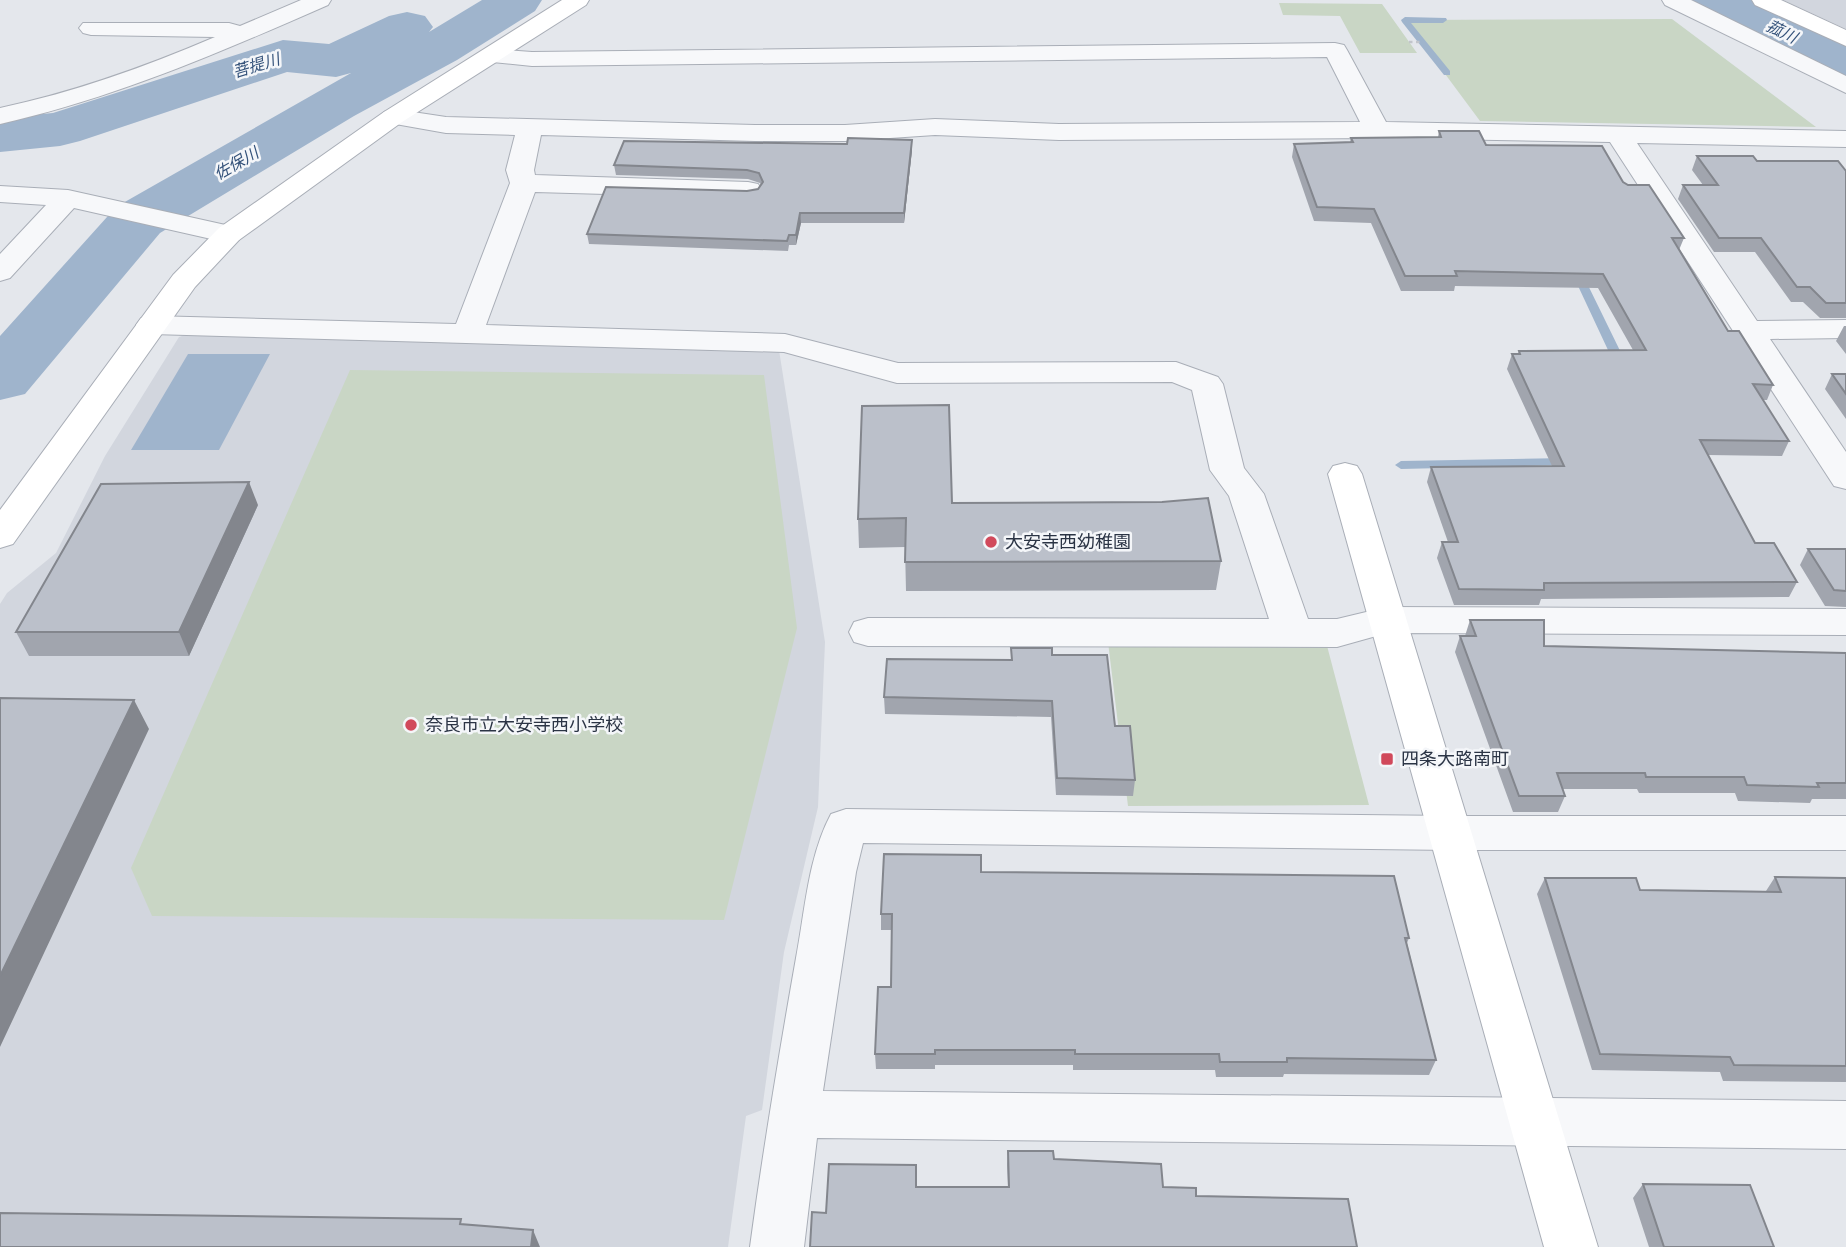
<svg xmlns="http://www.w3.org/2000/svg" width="1846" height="1247" viewBox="0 0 1846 1247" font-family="Mulish,'Noto Sans JP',sans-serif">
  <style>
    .built { fill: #d2d6de }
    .green { fill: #c9d6c5 }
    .water { fill: #9fb4cc }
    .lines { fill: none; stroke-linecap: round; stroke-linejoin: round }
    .stream { fill: #9fb4cc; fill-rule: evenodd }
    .river { fill: #9fb4cc; fill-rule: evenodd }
    .street-casing { stroke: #a9aeb7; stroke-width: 2 }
    .secondary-casing { stroke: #a9aeb7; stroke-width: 2 }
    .path { stroke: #c2c5cb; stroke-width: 2.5; stroke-dasharray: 3.5 3.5; stroke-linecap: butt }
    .street { fill: #f7f8fa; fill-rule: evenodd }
    .secondary { fill: #fff; fill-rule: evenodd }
    .wall { fill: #a1a5ae }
    .shaded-wall { fill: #83868d }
    .building { fill: #bbc0ca; stroke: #83868d; stroke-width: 2 }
    .poi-dot { fill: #d1495b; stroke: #f4f6f9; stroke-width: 2.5 }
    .labels { text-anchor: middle; stroke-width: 5; stroke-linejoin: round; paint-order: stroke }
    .far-water-label { font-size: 16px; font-style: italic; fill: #34527a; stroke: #f4f6f9 }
    .poi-label { font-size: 18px; fill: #2b3445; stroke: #f4f6f9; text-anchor: start }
  </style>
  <rect width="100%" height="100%" fill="#e4e7ec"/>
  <path class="built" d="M1783 0H1846V29Z
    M194 332 779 350 825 642 818 807 784 952 762 1110 746 1116 728 1247H0V604L7 593 56 553 105 456 179 337Z"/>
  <path class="green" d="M1279 3 1382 4 1417 53H1360L1340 16 1283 15Z
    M1672 19 1816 127 1480 121 1405 20Z
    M350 370 764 375 797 628 724 920 152 916 131 868Z
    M1108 642H1326L1369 805 1128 806Z"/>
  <path class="water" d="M188 354H270L219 450H131Z"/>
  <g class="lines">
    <path class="stream" d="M1405 17 1446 18 1447 20 1443 23H1411L1450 71V75H1444L1402 22 1401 20Z
      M1577 270 1582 273 1627 365 1625 367 1621 368 1615 365 1572 273Z
      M1567 458 1571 459 1573 462 1571 465 1401 469 1395 465 1401 461Z"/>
    <path class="river" d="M482 0H542L535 11 457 60 354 116 160 233 25 394 0 400V336L116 207 351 73 336 77 287 72 80 141 60 146 0 152V118L53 113 283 40 329 44 389 16 407 12 425 16 433 27 429 32Z
      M1692 0H1757L1846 42V78L1827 73 1699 11Z"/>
    <defs>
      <path id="street" d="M301 0H331L328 5C221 52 115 98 0 124V108C75 92 145 67 215 37L91 35 83 33 79 28 83 23H229L240 26Z
        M1662 0H1691L1846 76V93L1665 5Z
        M1335 43 1344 45 1347 50 1386 122 1846 131V147L1637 143 1757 321 1846 320V338L1770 339 1846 452V489L1834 486 1610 142 1377 138 1059 140 935 135 845 141H755L541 135 534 170 535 175 748 182 758 184 762 190 758 196 748 198 535 192 486 325 785 334 898 363 1176 362 1218 377 1223 384 1244 468 1264 494 1308 619H1337L1387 607 1846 609V635L1387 633 1337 647 868 646 854 642 849 632 854 622 868 618 1269 619 1229 496 1210 470 1192 390 1172 382 897 383 784 352 152 334 141 332 136 325 141 318 152 316 456 324 510 183 506 170 515 135 446 133 384 122 380 117 384 112 393 109 446 117 755 125H845L935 119 1059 124 1360 122 1327 57 532 66 482 61 479 56 482 51 491 49 532 52Z
        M0 186 68 190 239 228 243 234 239 240 229 243 74 208 10 278 0 281V254L46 205 0 202Z
        M846 809 1451 816H1846V850H1451L863 843 856 872 823 1091 1846 1101V1149L817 1138 804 1247H750C763 1150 779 1054 796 958 805 911 808 857 831 814Z"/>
      <path id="secondary" d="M562 0H589L586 5 402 122 239 240 195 287 13 544 0 548V510L173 275 219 228 384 112Z
        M1752 0H1781L1846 30V46L1755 5Z
        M1345 463 1357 466 1362 474 1598 1247H1544L1328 474 1333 466Z"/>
    </defs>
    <use href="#street" class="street-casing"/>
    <use href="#secondary" class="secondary-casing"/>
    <path class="path" d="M1409 42H1422"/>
    <use href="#street" class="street"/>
    <use href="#secondary" class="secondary"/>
  </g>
  <path class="wall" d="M1439 131 1623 182 1684 238 1679 250 1728 331 1773 385 1767 400H1763L1789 441 1782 456 1708 455 1755 543 1797 582 1789 597 1541 599 1539 605H1454L1437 558 1442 542H1448L1427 482 1431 467 1552 466 1507 369 1512 354H1518L1519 351 1633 350 1598 288 1455 286 1454 291H1401L1371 223 1314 221 1292 157 1294 144 1350 142 1351 138 1438 137Z
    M912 150 904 223H801L796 245H789L788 251 589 244 587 234 758 189 761 185 760 183 748 179 616 175 614 165Z
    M1697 156 1846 171V318H1820L1803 302H1791L1755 252H1714L1678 199 1683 185H1703L1692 170Z
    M1844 326H1846V354L1836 341Z
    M1832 374H1846V419L1825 389Z
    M952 503 1221 561 1216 590 906 591 905 547 859 548 858 519Z
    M258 505 189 656H29L16 632Z
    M1808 549H1846V607L1825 606 1800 565Z
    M1470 620 1544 646 1846 653V799H1812L1810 803 1738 801 1735 793H1639L1637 789H1563L1565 796 1558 812H1513L1455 652 1460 636H1465Z
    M1011 648 1052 655 1115 726 1135 780 1133 796 1056 795 1051 717 885 714 884 697 1011 660Z
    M981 872 1409 938 1407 943 1436 1060 1429 1075 1284 1074 1283 1077H1216L1215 1070H1073V1065H935V1069H876L875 1054 891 987 892 930H881V914Z
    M1775 877 1846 878V1083V1082L1723 1081 1720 1072 1592 1070 1537 894 1545 878 1640 890 1766 891Z
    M1008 1151 1054 1159 1163 1187 826 1213 1008 1187 1007 1165Z
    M1643 1184 1774 1247H1649L1633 1198Z"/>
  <path class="shaded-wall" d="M912 140V150L904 223V213Z
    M800 213 801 223 796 245V235Z
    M249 482 258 505 189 656 179 632Z
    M134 700 149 729 0 1047V976Z
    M533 1230 540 1247H531Z"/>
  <path class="building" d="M1439 131H1479L1486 145 1602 146 1623 182 1628 185H1649L1684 238H1672L1728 331H1739L1773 385 1753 384 1789 441 1700 440 1755 543H1774L1797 582 1544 583V590L1459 589 1442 542H1458L1431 467 1564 466 1512 354H1520L1519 351 1646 350 1603 274 1455 271 1457 276H1405L1374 209 1317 207 1294 144 1353 142 1351 138 1441 137Z
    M848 138 912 140 904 213H800L796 235H789L787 241 587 234 606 187 747 191 758 189 763 182 759 173 747 170 614 165 624 141 847 144Z
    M1697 156H1753L1757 161H1838L1846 171V303H1826L1810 287H1797L1761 238H1719L1683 185H1718Z
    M1832 374H1846V394Z
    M949 405 952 503 1162 502 1208 498 1221 561 905 562 906 518 858 519 862 406Z
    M249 482 179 632H16L101 484Z
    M1808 549H1846V591L1834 590Z
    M1470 620H1544V646L1846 653V783H1817L1819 787 1747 785 1744 777H1646L1645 773H1557L1565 796H1519L1460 636H1476Z
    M1011 648H1052V655H1107L1115 726H1130L1135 780 1057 778 1052 701 884 697 887 659 1012 660Z
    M0 698 134 700 0 976Z
    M884 854 981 855V872L1394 876 1409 938H1405L1436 1060 1287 1058V1062H1220L1219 1054H1075V1050H935V1054H875L878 987H891L892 914H881Z
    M1775 877 1846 878V1066L1734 1065 1730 1057 1600 1054 1545 878H1636L1640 890 1781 892Z
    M1008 1151H1053L1054 1159 1161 1164 1163 1187 1196 1188V1196L1348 1199 1357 1247H810L812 1212 826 1213 829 1164 916 1165V1187H1009Z
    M1643 1184 1750 1185 1774 1247H1664Z
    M0 1213 461 1219 460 1224 533 1230 531 1247H0Z"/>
  <g class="poi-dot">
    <circle cx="991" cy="542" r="7"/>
    <circle cx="411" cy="725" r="7"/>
    <rect x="1380" y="752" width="14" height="14" rx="3.5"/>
  </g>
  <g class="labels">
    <g class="far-water-label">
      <text transform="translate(1782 31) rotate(26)" y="6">菰川</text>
      <text transform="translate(256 65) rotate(-17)" y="6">菩提川</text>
      <text transform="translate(236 163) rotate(-30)" y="6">佐保川</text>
    </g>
    <g class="poi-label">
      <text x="1005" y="548">大安寺西幼稚園</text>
      <text x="425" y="731">奈良市立大安寺西小学校</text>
      <text x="1401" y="765">四条大路南町</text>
    </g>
  </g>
</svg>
